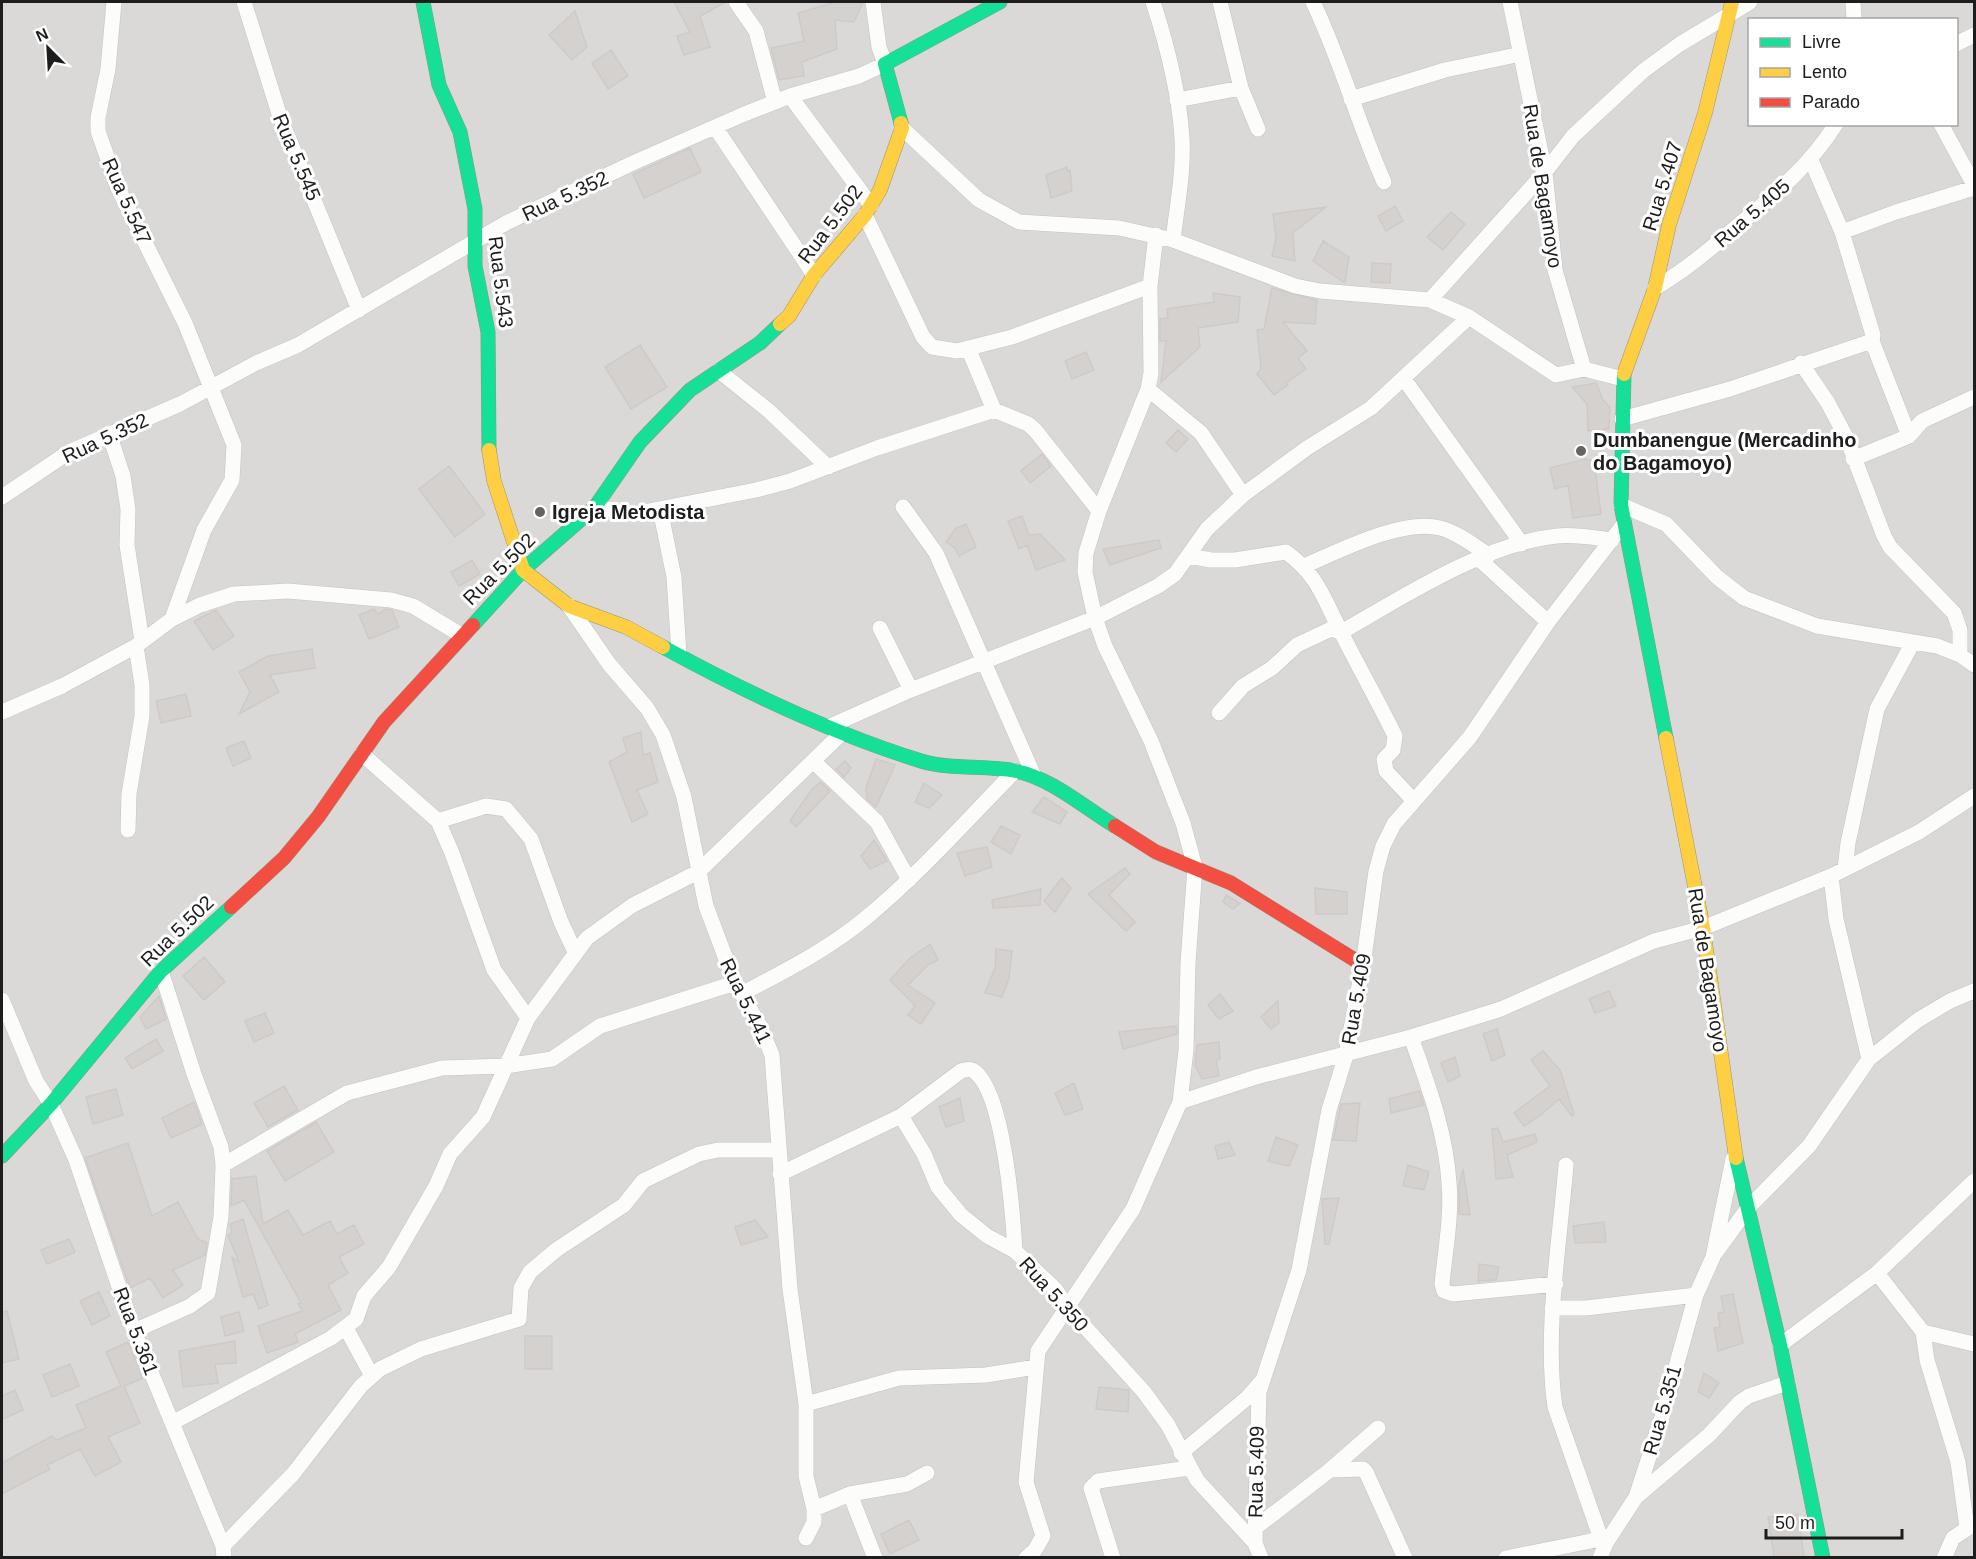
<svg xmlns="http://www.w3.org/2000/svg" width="1976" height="1559" viewBox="0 0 1976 1559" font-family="Arial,sans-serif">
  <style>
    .residential { fill: #dbd9d7; fill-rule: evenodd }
    .building { fill: #d4d1cf; stroke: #cfcac7; stroke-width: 1.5 }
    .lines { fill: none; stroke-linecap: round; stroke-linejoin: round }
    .street-casing { stroke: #c4c3c2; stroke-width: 16 }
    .fast-casing { stroke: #97957d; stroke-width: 15 }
    .slow-casing { stroke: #97957d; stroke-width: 15 }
    .jam-casing { stroke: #97957d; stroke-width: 15 }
    .street { stroke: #fcfcfb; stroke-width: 15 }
    .fast { stroke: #16e098; stroke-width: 14 }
    .slow { stroke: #ffcf43; stroke-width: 14 }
    .jam { stroke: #f24e42; stroke-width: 14 }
    .poi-dot { fill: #656463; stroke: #fff; stroke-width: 2 }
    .labels { text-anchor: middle; stroke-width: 6; stroke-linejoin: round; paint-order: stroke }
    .street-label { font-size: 20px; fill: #1d1d1d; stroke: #fff }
    .poi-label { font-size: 20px; font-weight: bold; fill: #1d1d1d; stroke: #fff; text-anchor: start }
  </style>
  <rect width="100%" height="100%" fill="#ece9e6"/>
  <path class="residential" d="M2 2H1974V1557H2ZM1750 20H1956V124H1750Z"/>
  <path class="building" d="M674 2H726L700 16 710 47 684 55 677 36 690 32Z
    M836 2H863L854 22 835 20 837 49 802 62 804 76 779 80 771 48 804 41 798 13Z
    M575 11 587 47 572 60 549 35Z
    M611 50 628 76 608 89 592 63Z
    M690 148 701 172 644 198 633 174Z
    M1067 167V171L1070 170 1072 191 1051 198 1046 175Z
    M1395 206 1403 221 1386 231 1378 216Z
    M1326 207 1293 233 1295 261 1272 256 1276 238 1273 214Z
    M1451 212 1465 224 1443 250 1427 237Z
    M1323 241 1349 257 1345 283 1313 261Z
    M1372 263 1391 264 1390 283 1371 282Z
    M1272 288 1317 300 1315 324 1283 322 1307 351 1298 358 1306 369 1286 383 1288 385 1274 395 1257 374 1261 369 1257 330 1264 329Z
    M1213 293 1240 297 1238 322 1198 328 1200 347 1161 382 1166 341H1160V319L1168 318 1167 309 1214 302Z
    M640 345 667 387 631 409 605 367Z
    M1086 352 1094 370 1072 379 1065 361Z
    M1596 383 1603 400 1610 407 1609 429 1588 431 1587 404 1572 387Z
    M1178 430 1188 439 1176 452 1166 443Z
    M1042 454 1051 466 1030 483 1021 471Z
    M1585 459 1594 461 1601 514 1573 518 1568 485 1555 489 1550 468Z
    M449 466 485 514 455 537 419 489Z
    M1022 516 1029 535 1040 534 1065 560 1036 570 1027 545 1019 549 1008 521Z
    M966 524 976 547 959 556 955 548 946 542 956 528Z
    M1159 540 1161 548 1110 565 1103 549Z
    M472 560 480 574 459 586 451 572Z
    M374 609 378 614 386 609 392 610 399 627 369 639 359 615Z
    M216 610 234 636 213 650 194 621Z
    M312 649 315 668 270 675 279 692 239 714 250 692 239 672 268 656Z
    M186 694 191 716 161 723 156 701Z
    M641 732 643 755 650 753 658 782 637 790 648 814 632 822 609 762 627 752 623 738Z
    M244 741 251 758 233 766 226 748Z
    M876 759 895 765 876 807 867 799 866 788Z
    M845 761 851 768 844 777 836 769Z
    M821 782 830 791 796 827 790 821 812 789Z
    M924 783 942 795 929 808 915 802Z
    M1044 797 1067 812 1060 824 1032 812Z
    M1001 826 1020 835 1011 854 991 842Z
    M874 840 887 861 870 869 861 856Z
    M987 847 992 867 965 876 957 853Z
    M1125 868 1130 874 1109 895 1135 922 1126 931 1088 894Z
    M1062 878 1071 888 1055 912 1044 901Z
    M1315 888 1347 892V914H1316Z
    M1041 889 1040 905 993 908 992 900Z
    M1226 895 1240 903 1233 909 1223 902Z
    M930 944 938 960 928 965 908 985 935 1003 921 1024 908 1015 915 1006 890 980 910 958Z
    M996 949 1012 951 1009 978 1002 997 985 993 995 968Z
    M204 957 225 982 204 1000 183 976Z
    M1609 991 1616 1006 1595 1013 1589 999Z
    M1220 994 1233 1011 1219 1019 1208 1005Z
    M159 996 166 1019 146 1029 140 1017Z
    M1278 1001 1279 1023 1271 1029 1261 1017Z
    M265 1013 274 1033 254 1042 245 1021Z
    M1176 1026 1177 1034 1123 1049 1119 1032Z
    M1497 1029 1505 1055 1492 1061 1483 1034Z
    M156 1039 163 1051 132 1069 125 1058Z
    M1219 1042 1220 1059 1216 1060 1219 1076 1202 1079 1195 1065 1197 1045Z
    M1543 1051 1560 1070 1574 1114 1572 1116 1559 1099 1541 1115 1524 1126 1514 1113 1550 1086 1531 1060Z
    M1455 1057 1460 1076 1448 1082 1441 1063Z
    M1074 1083 1083 1109 1065 1115 1055 1093Z
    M284 1086 298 1110 268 1127 254 1103Z
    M116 1089 123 1115 93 1124 86 1097Z
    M1419 1091 1424 1105 1391 1113 1389 1099Z
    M960 1098 964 1121 946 1127 939 1107Z
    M194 1102 202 1124 171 1138 162 1118Z
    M1360 1103 1356 1141 1333 1140 1341 1104Z
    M316 1122 334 1152 285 1181 267 1151Z
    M1498 1128 1503 1142 1535 1134 1537 1142 1507 1155 1513 1177 1496 1179 1492 1129Z
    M1276 1137 1298 1145 1289 1166 1268 1161Z
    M1229 1142 1235 1155 1218 1159 1215 1146Z
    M128 1143 152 1216 178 1202 198 1239 207 1243 205 1255 173 1270 183 1285 163 1298 150 1278 130 1288 85 1158Z
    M1408 1165 1429 1172 1424 1190 1403 1186Z
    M1463 1169 1470 1215 1459 1214V1185Z
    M256 1176 263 1224 288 1210 303 1235 330 1221 337 1234 354 1225 364 1244 339 1257 348 1273 328 1285 341 1310 295 1334 298 1342 267 1353 258 1326 302 1311 298 1304 301 1303 244 1200 231 1206 232 1179Z
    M1339 1198 1329 1244H1325L1322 1199Z
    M243 1219 268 1305 259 1309 253 1294 243 1297 232 1257 239 1262 228 1235 232 1233 230 1224Z
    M755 1220 768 1237 741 1245 735 1227Z
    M1604 1222 1606 1242 1575 1243 1573 1226Z
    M69 1239 75 1252 47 1264 41 1250Z
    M1479 1264 1499 1267 1496 1280 1478 1281Z
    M99 1292 110 1316 92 1325 80 1301Z
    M1733 1294 1743 1343 1718 1351 1714 1328 1720 1327 1718 1313 1724 1312 1721 1296Z
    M7 1311 19 1359 2 1363V1312Z
    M239 1312 244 1331 225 1336 221 1317Z
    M525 1336H552V1369H525Z
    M235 1341 236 1363 215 1364 218 1383 183 1387 179 1351Z
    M128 1342 143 1378 124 1386 140 1423 108 1437 121 1462 95 1476 80 1449 47 1465 50 1469 2 1494V1463L52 1436 56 1440 86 1428 76 1405 121 1386 106 1352Z
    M70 1364 79 1386 52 1397 43 1375Z
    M1704 1373 1719 1383 1709 1398 1698 1392Z
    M1099 1387 1129 1390 1128 1412 1096 1409Z
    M15 1390 23 1410 2 1419V1396Z
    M1798 1514 1804 1557H1774L1768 1517Z
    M909 1520 919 1540 890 1554 881 1534Z"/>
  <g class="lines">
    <defs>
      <path id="street" d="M114 2 108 69 98 118V131L118 188 185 323 234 445 232 480 204 530 172 619
        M244 2 280 117 359 310
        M736 2 756 31 775 102
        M1153 2C1167 45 1179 91 1182 138 1184 171 1177 206 1173 240
        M1220 2 1241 88 1258 129
        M1313 2C1341 61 1358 123 1384 182
        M1510 2 1545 172 1555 270 1584 369
        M1853 2 1854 20
        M1956 44 1974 35
        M790 96 871 205
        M1351 99 1445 70 1521 54
        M1177 100 1241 88
        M1941 124 1974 185
        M715 127 814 275
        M902 128 979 200 1019 222 1119 228 1173 240 1295 286 1320 291 1430 300 1469 317 1556 375 1584 369 1623 379
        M1811 160 1842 232 1873 335 1872 341 1909 436
        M865 215 923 337 932 347 957 351 1012 337 1150 286
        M1842 232 1896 212 1974 188
        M1655 288C1689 268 1717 243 1747 218 1781 189 1812 162 1836 124
        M1430 300 1545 172 1573 136 1643 71 1680 44 1750 2
        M968 348 994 410
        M1801 363 1828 403 1847 439 1884 536 1890 547 1954 613 1960 630V655
        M719 371 769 411 828 467
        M1404 379 1522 544
        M1148 389 1201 433 1243 495
        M1622 419 1730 389 1872 341
        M109 433 123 476 128 509 127 545 142 641
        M1853 459 1909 436 1922 421 1974 397
        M2 497 69 452 180 404 256 363 298 345 506 223 635 162 742 115 790 96 859 76 885 64 879 47 873 2
        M1621 505 1666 524 1717 577 1744 598 1817 626 1937 646 1960 655 1974 665
        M595 507 633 514 756 490 790 481 877 448 994 410 1028 424 1035 430 1099 511
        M903 507 936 553 1034 776
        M660 509 674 577 679 654
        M1189 556 1211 560H1235L1286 552C1319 576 1324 600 1342 634 1359 668 1378 701 1395 736L1393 750 1384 759 1386 771 1414 801
        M1479 559 1548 622
        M1304 566C1339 551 1403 518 1440 528 1457 532 1474 546 1489 555
        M569 606 609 664 647 708 663 735 684 797 706 906 735 983 760 1026 772 1055 790 1289 806 1404V1476L814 1509V1522L806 1538
        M880 628 911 690
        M2 712 62 686 136 646 172 619 200 605 234 594 288 591 391 600 413 606 461 635
        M1219 713 1243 686 1272 668 1297 645 1331 629 1341 632C1405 596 1483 544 1557 536 1575 534 1595 538 1612 540
        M830 726 911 690 1095 618 1158 586 1175 574 1207 529 1243 495 1307 448 1371 408 1469 317
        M362 754 438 821 452 853 494 970 528 1018
        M813 761 877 822 909 880
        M438 821 486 806 506 809 531 839 561 922 575 952
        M128 830 129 794 142 716V685L136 646
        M1845 869 1848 843 1877 709 1912 644
        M1831 876 1836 919 1869 1059
        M741 994C785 971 829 949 867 917 920 873 966 821 1015 771
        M2 1000 36 1081 51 1104 76 1160 134 1331 223 1546 224 1558
        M1411 1037C1428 1085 1446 1132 1449 1183 1452 1216 1445 1252 1442 1284L1444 1291 1453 1294 1556 1284
        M1180 1102 1256 1077 1411 1037 1501 1009 1654 941 1703 928 1831 876 1919 832 1974 796
        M901 1116 961 1071C966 1070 970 1068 974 1071 1004 1092 1013 1215 1015 1251
        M223 1165 347 1093 442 1068 506 1066 552 1059 600 1026 735 983
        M1566 1165C1560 1240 1544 1333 1555 1407L1601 1539
        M780 1174 901 1116 924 1154 938 1187 961 1215 987 1236 1015 1251 1056 1290 1067 1307 1144 1392 1168 1425 1197 1480 1255 1543 1261 1558
        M1716 1252 1748 1208 1809 1146 1869 1059 1918 1020 1950 1001 1974 991
        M1877 1273 1923 1332 1927 1360 1958 1462 1967 1528
        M1552 1308H1586L1696 1295
        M346 1328 372 1376
        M134 1331 190 1306 208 1293 221 1217 223 1165 221 1147 194 1074 161 971
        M1923 1332 1974 1344
        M1780 1345 1877 1273 1974 1181
        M806 1404 899 1378 986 1375 1036 1367
        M172 1423 331 1338 356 1319 364 1296 389 1267 436 1186 450 1154 483 1117 528 1018 587 938 633 905 698 872 842 733
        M1181 1453 1247 1398 1262 1381
        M1330 1470 1363 1469 1366 1472 1405 1558
        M850 1494 875 1558
        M1636 1497 1709 1435 1740 1402 1749 1396 1787 1383
        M814 1509 850 1494 907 1484 927 1473
        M1255 1528 1330 1470 1378 1428
        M1255 1543 1259 1392 1299 1270 1329 1110 1346 1055 1363 965 1376 871 1383 846 1394 824 1470 737 1548 622 1623 525
        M223 1546 293 1474 361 1386 380 1369 421 1349 519 1319 521 1288 530 1272 556 1250 624 1205 643 1181 699 1154 718 1150H779
        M1026 1558 1035 1550 1043 1536 1026 1482 1038 1351 1133 1209 1180 1102 1186 1050 1188 963 1195 867 1183 823 1151 741 1105 646 1095 618 1085 572 1086 553 1099 511 1148 389 1151 373 1150 286 1156 235
        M1113 1558 1091 1488 1098 1481 1189 1468
        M1506 1558 1601 1539 1606 1543
        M1600 1558 1606 1543 1636 1497 1662 1417 1696 1295 1713 1257 1733 1159
        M1944 1558 1953 1538 1974 1524"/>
      <path id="fast" d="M423 2 439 85 460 132 475 209V266L488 332 489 450
        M901 123 885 64 1000 2
        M1624 374 1621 505 1666 738
        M473 625 523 570 595 507 640 442 690 390 760 343 780 324
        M663 647C745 692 832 733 921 761 951 770 985 765 1016 771 1051 778 1085 808 1115 826
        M2 1156 51 1104 161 971 231 907
        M1736 1158 1780 1345 1823 1558"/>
      <path id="slow" d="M780 324 789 316 814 275 865 215 880 190 902 128 901 123
        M1624 374 1655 288 1669 225 1705 113 1732 2
        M489 450 494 481 523 570 569 606 626 627 663 647
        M1666 738 1703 928 1736 1158"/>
      <path id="jam" d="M1115 826 1156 852 1231 883 1363 965
        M231 907 284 858 318 817 384 722 473 625"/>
    </defs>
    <use href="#street" class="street-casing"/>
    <use href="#fast" class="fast-casing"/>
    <use href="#slow" class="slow-casing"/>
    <use href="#jam" class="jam-casing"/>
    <use href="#street" class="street"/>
    <use href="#fast" class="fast"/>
    <use href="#slow" class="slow"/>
    <use href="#jam" class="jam"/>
  </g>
  <g class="poi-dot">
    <circle cx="1581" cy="451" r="6"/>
    <circle cx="540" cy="512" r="6"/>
  </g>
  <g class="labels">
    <g class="street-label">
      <text transform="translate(297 157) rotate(67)" y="7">Rua 5.545</text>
      <text transform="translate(1543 186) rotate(81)" y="7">Rua de Bagamoyo</text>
      <text transform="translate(1662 186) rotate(-73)" y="7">Rua 5.407</text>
      <text transform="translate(565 196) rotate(-25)" y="7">Rua 5.352</text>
      <text transform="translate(127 201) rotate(66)" y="7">Rua 5.547</text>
      <text transform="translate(1752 213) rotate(-41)" y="7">Rua 5.405</text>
      <text transform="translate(830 224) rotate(-53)" y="7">Rua 5.502</text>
      <text transform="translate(501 282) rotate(83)" y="7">Rua 5.543</text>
      <text transform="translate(105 438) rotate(-25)" y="7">Rua 5.352</text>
      <text transform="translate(499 569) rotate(-45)" y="7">Rua 5.502</text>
      <text transform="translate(177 931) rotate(-44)" y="7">Rua 5.502</text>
      <text transform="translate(1708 970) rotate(81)" y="7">Rua de Bagamoyo</text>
      <text transform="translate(1356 999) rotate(-80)" y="7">Rua 5.409</text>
      <text transform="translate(746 1001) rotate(64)" y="7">Rua 5.441</text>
      <text transform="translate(1054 1294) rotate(48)" y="7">Rua 5.350</text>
      <text transform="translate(136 1331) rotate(69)" y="7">Rua 5.361</text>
      <text transform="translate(1662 1410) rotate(-74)" y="7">Rua 5.351</text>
      <text transform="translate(1256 1472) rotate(-89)" y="7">Rua 5.409</text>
    </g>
    <g class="poi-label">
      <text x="1593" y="447">Dumbanengue (Mercadinho<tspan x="1593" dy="23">do Bagamoyo)</tspan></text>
      <text x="552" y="519">Igreja Metodista</text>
    </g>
  </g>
  <rect width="1976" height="1559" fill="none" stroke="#1d1d1d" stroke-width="6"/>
  <rect x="1748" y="18" width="210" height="108" fill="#ffffff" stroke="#a5a5a5" stroke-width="1.5"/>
  <rect x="1760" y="38" width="30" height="9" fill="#16e098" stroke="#a5a5a5" stroke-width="1.5"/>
  <text x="1802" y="48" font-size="18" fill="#1d1d1d">Livre</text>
  <rect x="1760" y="68" width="30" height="9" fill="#ffcf43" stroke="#a5a5a5" stroke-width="1.5"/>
  <text x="1802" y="78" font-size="18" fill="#1d1d1d">Lento</text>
  <rect x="1760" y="98" width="30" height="9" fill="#f24e42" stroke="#a5a5a5" stroke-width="1.5"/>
  <text x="1802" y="108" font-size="18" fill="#1d1d1d">Parado</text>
  <g transform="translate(48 48) rotate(336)" stroke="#ffffff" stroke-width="4.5" paint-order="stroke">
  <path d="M0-4.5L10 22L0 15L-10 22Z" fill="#1d1d1d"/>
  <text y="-9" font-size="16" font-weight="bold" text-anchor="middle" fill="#1d1d1d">N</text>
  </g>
  <path d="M1766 1529v9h136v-9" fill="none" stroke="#1d1d1d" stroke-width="3"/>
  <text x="1775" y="1529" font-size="18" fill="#1d1d1d" stroke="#ffffff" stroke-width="4.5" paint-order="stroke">50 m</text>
</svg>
